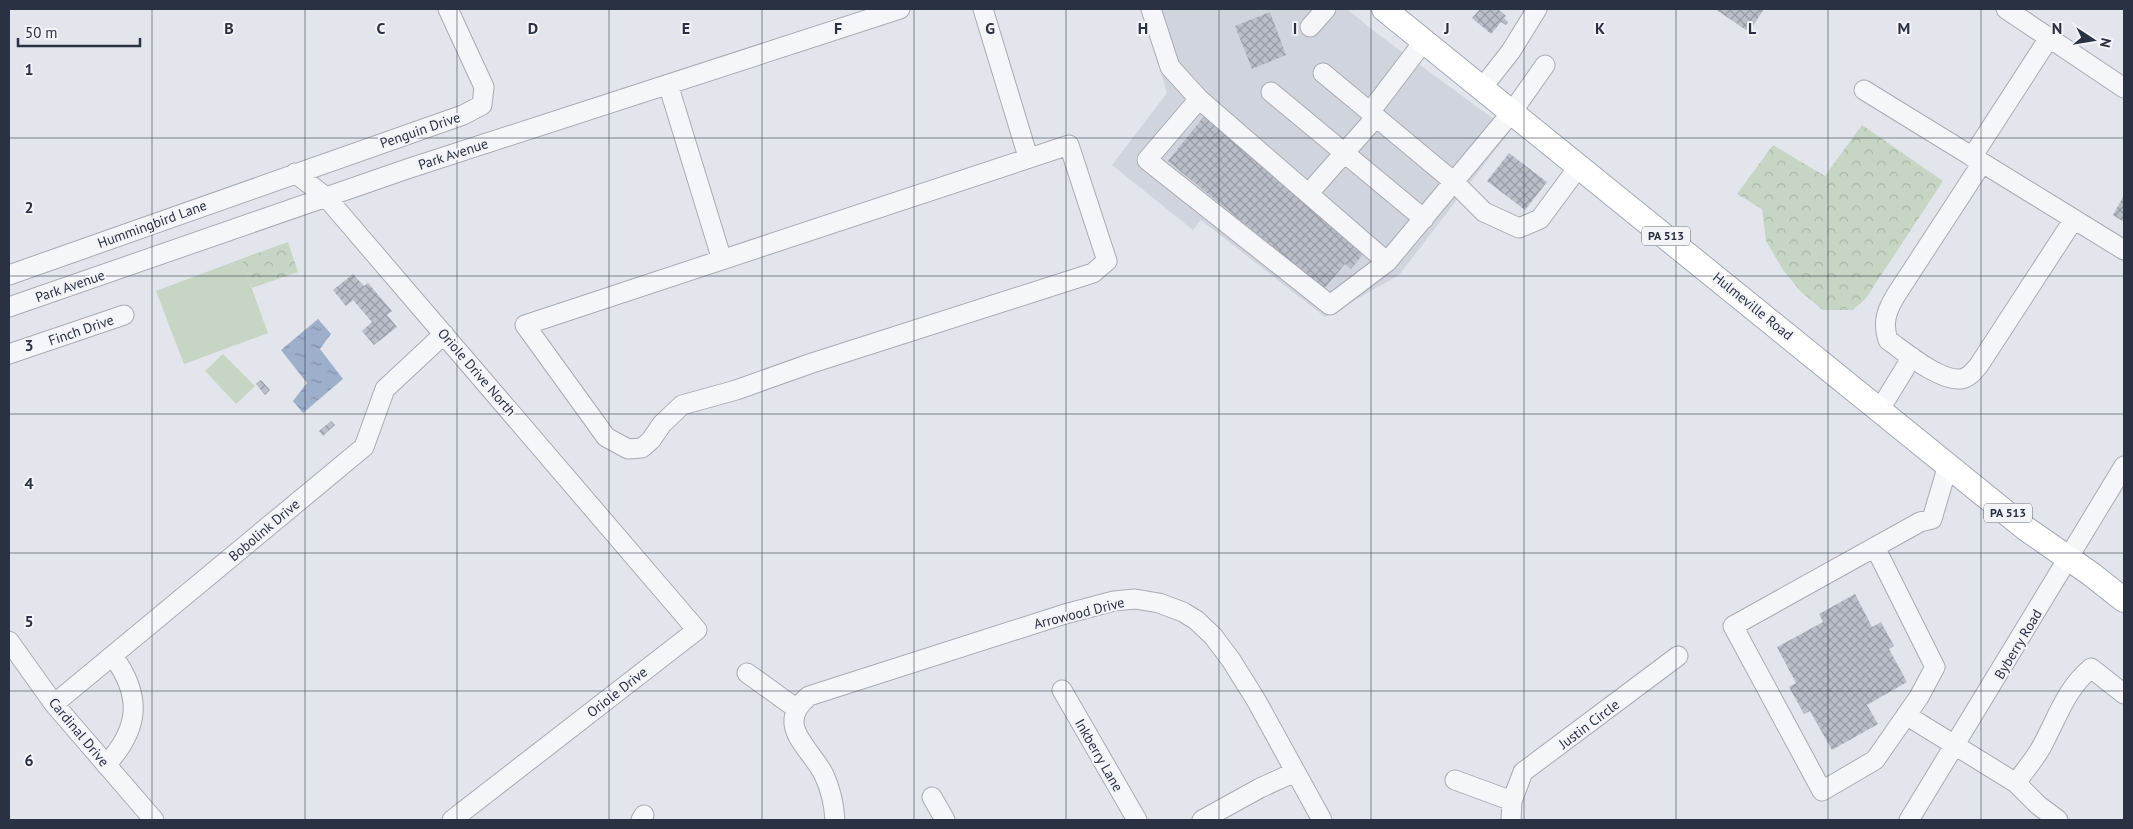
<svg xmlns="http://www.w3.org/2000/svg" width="2133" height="829" viewBox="0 0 2133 829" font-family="'PT Sans',sans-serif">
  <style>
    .built { fill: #d0d4dd }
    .forest { fill: url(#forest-crowns) }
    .pitch { fill: #c6d5c4 }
    .water { fill: url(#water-ripples) }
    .building { fill: url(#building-cross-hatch) }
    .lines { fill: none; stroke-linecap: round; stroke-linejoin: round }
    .minor-casing { stroke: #a7abb5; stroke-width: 21 }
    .major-casing { stroke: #a2a8b7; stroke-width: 26 }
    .minor { stroke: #f5f6f9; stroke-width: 19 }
    .major { stroke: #fff; stroke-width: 24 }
    .grid { fill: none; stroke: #2a3143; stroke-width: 1; stroke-opacity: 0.55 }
    .labels { text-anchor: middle; stroke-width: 4; stroke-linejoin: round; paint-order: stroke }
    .shield { fill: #f2f4f8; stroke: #666c79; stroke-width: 1 }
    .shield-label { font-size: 12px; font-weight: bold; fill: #2a3143 }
    .street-label { font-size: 14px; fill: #2a3143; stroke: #f2f4f8 }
    .grid-label { font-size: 16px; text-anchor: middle; font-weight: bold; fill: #2a3143; stroke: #f2f4f8; stroke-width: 4; stroke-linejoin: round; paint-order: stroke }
  </style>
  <defs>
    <pattern id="forest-crowns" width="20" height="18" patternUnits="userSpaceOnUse" patternTransform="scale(1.25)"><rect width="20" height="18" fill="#c6d5c4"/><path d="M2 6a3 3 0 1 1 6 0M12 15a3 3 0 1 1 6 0" fill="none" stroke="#aab7aa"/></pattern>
    <pattern id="water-ripples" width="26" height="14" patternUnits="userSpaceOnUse" patternTransform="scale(1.25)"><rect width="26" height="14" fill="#9eafcb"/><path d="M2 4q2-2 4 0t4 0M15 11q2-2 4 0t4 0" fill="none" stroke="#818fa6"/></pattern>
    <pattern id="building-cross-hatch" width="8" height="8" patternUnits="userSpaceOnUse" patternTransform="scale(1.25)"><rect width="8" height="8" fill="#babec8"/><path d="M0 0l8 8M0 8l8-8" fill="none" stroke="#979ba4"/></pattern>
  </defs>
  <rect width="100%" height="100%" fill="#e2e5eb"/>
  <path class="built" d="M1142 9H1347L1375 32 1510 131 1399 275 1325 317 1201 220 1193 230 1112 165 1167 93Z"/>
  <path class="forest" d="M1862 125 1943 181 1866 298 1853 310H1823L1801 292 1783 270 1766 241 1762 209 1737 194 1773 145 1825 176Z
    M288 242 298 272 252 288 241 259Z"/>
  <path class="pitch" d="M241 259 268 333 184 364 156 291Z
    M223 354 255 386 236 404 205 371Z"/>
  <path class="water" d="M318 319 331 334 320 349 343 379 303 413 293 401 307 383 281 350Z"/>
  <path class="building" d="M1480 9H1501L1499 10 1506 16 1504 18 1508 22 1506 25 1501 22 1491 34 1472 18Z
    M1715 9H1764L1749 32Z
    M1270 12 1286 55 1252 69 1235 26Z
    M1205 115 1368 248 1351 269 1345 264 1324 289 1168 161Z
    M1509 153 1547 182 1525 210 1487 181Z
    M2124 195V222L2113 215Z
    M353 274 364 286 368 283 392 311 387 315 397 327 374 345 362 331 372 322 353 300 346 306 333 290Z
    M261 380 270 390 265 395 256 384Z
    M331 421 335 425 323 436 319 431Z
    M1855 594 1872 627 1881 622 1894 646 1889 649 1907 682 1867 705 1878 724 1832 750 1810 711 1804 714 1789 687 1796 683 1777 647 1823 622 1819 614Z"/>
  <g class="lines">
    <defs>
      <path id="minor" d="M983 9 1028 157
        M1151 9 1170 67 1199 99 1387 262 1512 112 1545 65
        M2006 9 2124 88
        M1310 27 1326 9
        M1424 41 1370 112 1454 182 1484 212 1519 228 1540 219 1579 166
        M1323 73 1370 112
        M668 84 722 260
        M1482 88 1511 51 1537 9
        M1864 90 2124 250
        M1271 92 1424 219
        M1199 99 1147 160 1330 305 1387 262
        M1069 145 1107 261 1093 273 812 363 736 390 682 405 662 424 651 440 642 448 628 449 606 437 525 325Z
        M1972 157 2049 38
        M1982 163 1896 295C1887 310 1882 322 1888 340 1905 352 1939 381 1961 379 1969 378 1974 371 1979 365L2074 219
        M295 173 326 197 697 630 452 820
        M1308 194 1376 117
        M9 275 463 115 482 105 484 87 448 9
        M9 307 407 169 900 9
        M9 354 124 315
        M1880 409 1912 357
        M1875 547 1935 667 1919 697 1875 760 1822 791 1733 626 1920 522 1932 519 1948 465
        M9 641 54 704 154 820
        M747 673 797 709
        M1062 690 1137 820
        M54 704 364 447 385 389 444 334
        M1906 715 2016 783C2025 770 2036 758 2043 744 2058 716 2066 689 2091 668L2124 694
        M106 765C140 728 142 696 113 656
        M1455 780 1512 801
        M2016 783 2038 805 2058 820
        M932 797 945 820
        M641 820 644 815
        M835 820C834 804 831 790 824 775 811 748 773 725 809 696L1065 614 1114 601 1135 599 1159 603 1183 612 1196 620 1213 636 1231 660 1256 700 1322 820
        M1202 820 1260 788 1295 772
        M1511 820 1512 801 1523 772 1678 656
        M1909 820 2124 466"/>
      <path id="major" d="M1384 9 2025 528 2091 574 2124 600"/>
    </defs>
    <use href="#minor" class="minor-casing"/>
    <use href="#major" class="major-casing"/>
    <use href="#minor" class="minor"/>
    <use href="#major" class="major"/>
  </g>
  <path class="grid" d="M152 9V820M305 9V820M457 9V820M609 9V820M762 9V820M914 9V820M1066 9V820M1219 9V820M1371 9V820M1524 9V820M1676 9V820M1828 9V820M1981 9V820M9 138H2124M9 276H2124M9 414H2124M9 553H2124M9 691H2124"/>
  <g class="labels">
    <g class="shield">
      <rect x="1642" y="226.5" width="48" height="19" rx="4"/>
      <rect x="1984" y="503.5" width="48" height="19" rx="4"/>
    </g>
    <g class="shield-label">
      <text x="1666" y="240">PA 513</text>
      <text x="2008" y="517">PA 513</text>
    </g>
    <g class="street-label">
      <text transform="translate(420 130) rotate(-19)" y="5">Penguin Drive</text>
      <text transform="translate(453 154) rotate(-18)" y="5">Park Avenue</text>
      <text transform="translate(152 224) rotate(-20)" y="5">Hummingbird Lane</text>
      <text transform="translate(70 286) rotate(-19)" y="5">Park Avenue</text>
      <text transform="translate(1753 306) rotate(39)" y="5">Hulmeville Road</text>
      <text transform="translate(81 330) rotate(-19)" y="5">Finch Drive</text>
      <text transform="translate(477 372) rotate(49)" y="5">Oriole Drive North</text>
      <text transform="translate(264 530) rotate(-40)" y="5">Bobolink Drive</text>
      <text transform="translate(1079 613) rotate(-14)" y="5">Arrowood Drive</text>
      <text transform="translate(2018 644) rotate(-59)" y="5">Byberry Road</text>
      <text transform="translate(617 692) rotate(-38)" y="5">Oriole Drive</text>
      <text transform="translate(1589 724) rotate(-37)" y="5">Justin Circle</text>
      <text transform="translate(79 732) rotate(50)" y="5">Cardinal Drive</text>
      <text transform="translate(1099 755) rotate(60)" y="5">Inkberry Lane</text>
    </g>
  </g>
  <g class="grid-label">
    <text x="229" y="34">B</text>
    <text x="381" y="34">C</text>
    <text x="533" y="34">D</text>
    <text x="686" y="34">E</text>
    <text x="838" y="34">F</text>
    <text x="990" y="34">G</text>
    <text x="1143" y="34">H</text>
    <text x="1295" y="34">I</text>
    <text x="1447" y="34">J</text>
    <text x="1600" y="34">K</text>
    <text x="1752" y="34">L</text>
    <text x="1904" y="34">M</text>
    <text x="2057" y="34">N</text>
    <text x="29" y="75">1</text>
    <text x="29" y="213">2</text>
    <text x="29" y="351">3</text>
    <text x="29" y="489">4</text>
    <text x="29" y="627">5</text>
    <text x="29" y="766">6</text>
  </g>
  <rect width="2133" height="829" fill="none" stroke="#2a3143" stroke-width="20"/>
  <g transform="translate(2093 40) rotate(102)" stroke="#f2f4f8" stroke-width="4" paint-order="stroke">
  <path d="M0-4L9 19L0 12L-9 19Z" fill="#2a3143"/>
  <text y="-8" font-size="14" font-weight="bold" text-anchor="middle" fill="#2a3143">N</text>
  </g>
  <path d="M18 38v8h122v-8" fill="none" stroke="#2a3143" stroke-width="2.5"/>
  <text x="25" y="38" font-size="15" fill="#2a3143" stroke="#f2f4f8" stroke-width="4" paint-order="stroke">50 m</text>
</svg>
